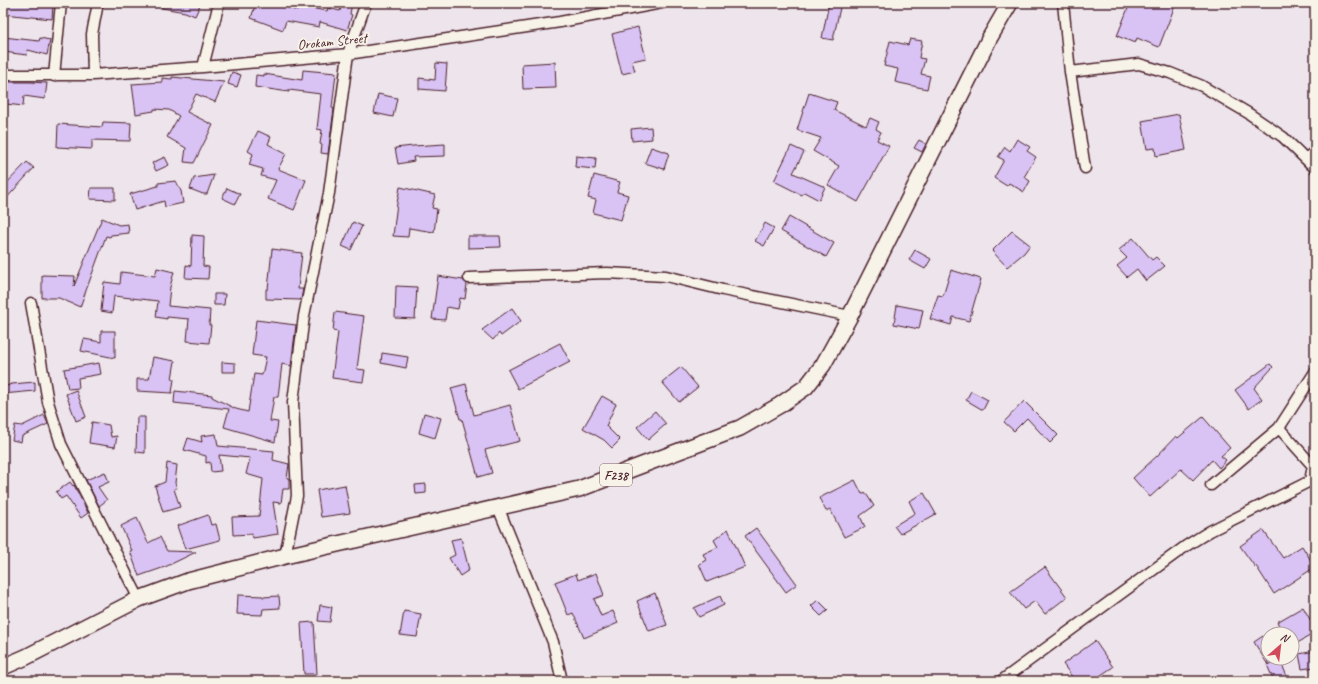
<svg xmlns="http://www.w3.org/2000/svg" width="1318" height="684" viewBox="0 0 1318 684" font-family="Caveat,sans-serif">
  <style>
    .building { fill: #d9c3f4; stroke: #4a1f2b }
    .lines { fill: none; stroke-linecap: round; stroke-linejoin: round }
    .street-casing { stroke: #4a1f2b; stroke-width: 13 }
    .primary-casing { stroke: #4a1f2b; stroke-width: 18 }
    .street { stroke: #f7f3e8; stroke-width: 10 }
    .primary { stroke: #f7f3e8; stroke-width: 15 }
    .labels { text-anchor: middle; stroke-width: 4; stroke-linejoin: round; paint-order: stroke }
    .shield { fill: #f7f3e8; stroke: #7e5f64; stroke-width: 1 }
    .shield-label { font-size: 13px; font-weight: bold; fill: #4a1f2b }
    .street-label { font-size: 14px; fill: #4a1f2b; stroke: #f7f3e8 }
  </style>
  <rect width="100%" height="100%" fill="#eee5ec"/>
  <filter id="ink" filterUnits="userSpaceOnUse"><feTurbulence type="fractalNoise" baseFrequency=".025" numOctaves="2"/><feDisplacementMap in="SourceGraphic" scale="8" xChannelSelector="R" yChannelSelector="G"/><feConvolveMatrix kernelMatrix="1 2 1 2 8 2 1 2 1" color-interpolation-filters="sRGB"/></filter>
  <g filter="url(#ink)">
    <path class="building" d="M3 3H53L52 19 3 14Z
      M162 3H201L195 16 185 12 162 8Z
      M256 3H276L297 11 298 6 327 11 328 8 340 11 342 3H352L350 14 352 15 347 30 320 22 319 27 286 21 283 30 251 18Z
      M829 3H841L833 40 822 38Z
      M1130 3H1176L1159 47 1137 38 1135 43 1117 36Z
      M638 27 646 58 632 61 635 71 622 74 612 34Z
      M3 37 39 41 40 38 50 40 47 55 28 50 27 55 3 52Z
      M910 39 922 41 919 58 925 59 921 74 930 76 927 89 895 82 898 69 884 66 890 41 908 45Z
      M555 62 556 88 523 89 522 64Z
      M436 63 447 64 445 91 419 89V78L435 80Z
      M303 70 336 73 332 108 334 109 328 154 321 153 322 145 320 144 322 130 317 129 321 94 289 90V92L255 87 256 75 264 76V74L302 80Z
      M232 72 241 75 237 87 228 84Z
      M172 77 224 82 215 102 196 94 187 112 213 125 194 163 184 162 186 148 167 137 179 116 169 110 154 109V111L136 114 132 84 162 82V78L172 79Z
      M8 82H30L47 83 45 99 24 96 23 106 6 104Z
      M809 93 837 102 834 110 866 126 870 118 879 122 876 129 881 132 877 140 889 146 858 202 828 185 839 166 813 151 821 138 797 130Z
      M378 94 397 98 393 117 374 113Z
      M1179 114 1186 150 1156 156 1155 148 1147 149 1142 121Z
      M103 122 131 123 130 141 92 140V149L57 147 58 124 102 127Z
      M651 127 652 139 632 141 631 129Z
      M258 131 271 137 268 144 286 154 278 169 306 180 294 210 268 199 276 180 261 176 263 169 249 165 253 154 248 151Z
      M1017 139 1030 147 1027 151 1036 157 1024 177 1030 181 1024 192 1009 183 1007 186 994 178 1004 160 998 157 1005 147 1010 151Z
      M919 140 926 144 922 152 914 148Z
      M445 144V156L413 157 414 161 398 164 395 148 413 146Z
      M791 146 804 152 793 173 825 187 819 200 804 192 802 195 774 181Z
      M651 147 669 153 664 169 645 163Z
      M576 156 596 158 595 169 575 167Z
      M165 157 169 165 156 171 152 163Z
      M27 162 34 168 3 202V187Z
      M214 175 207 194H203L190 189 194 178Z
      M594 175 620 182 617 192 628 195 621 220 593 213 596 200 588 198Z
      M176 181 181 191 183 203 165 207 164 201 135 210 130 194 158 186V183Z
      M400 187 435 195 432 208 437 209 434 232 409 228 408 237 393 236 397 203Z
      M91 188H115V200L90 199Z
      M227 188 240 194 235 204 222 198Z
      M789 217 834 243 826 257 781 231Z
      M102 218 119 225 128 224 129 233 111 235 110 237 106 236 80 307 59 298H42V275L75 276 74 286Z
      M353 222 362 226 351 250 342 246Z
      M765 223 774 228 764 246 755 241Z
      M1012 231 1030 245 1024 253 1007 267 992 251Z
      M192 235 204 236 203 266 209 267 208 279 185 278 186 265 191 266Z
      M468 236H500L501 247 468 248Z
      M1133 238 1152 260 1156 257 1165 266 1146 281 1137 269 1127 277 1117 266 1127 258 1119 250Z
      M272 249 302 253 298 289H303L301 300 266 299V289H268Z
      M915 250 931 259 925 269 909 260Z
      M157 268 174 272 170 287 168 306 210 310 209 325H211L209 343 187 341 189 319 167 317V319L156 317 158 301 114 296 112 313 101 311 104 282 120 284 121 272 155 276Z
      M951 270 981 279 969 321 953 317 951 325 930 319 938 295 943 296Z
      M438 276 463 280 467 284 465 299 460 298 458 309 447 307 445 320 432 319Z
      M396 286 417 287 415 319 395 318Z
      M214 294H225L224 305H214Z
      M897 305 923 310 919 329 894 324Z
      M512 308 521 321 501 336 499 333 493 340 482 330Z
      M335 312 364 316 357 369 365 370 363 382 332 378 338 332 333 331Z
      M256 320 296 325 291 366 282 364 278 397H274L270 421 278 422 275 442 224 427 229 409 174 403 175 391 212 395V397L236 409 248 412 254 374 262 375 266 357 252 355Z
      M101 331H115V358L81 351 84 339 101 342Z
      M560 343 570 362 518 389 508 370Z
      M382 353 408 357 406 368 381 363Z
      M153 357 175 361 172 379H174L172 393 137 391V379H149Z
      M222 362 235 363V372H222Z
      M99 363 101 374 78 378 79 388 68 389 64 369Z
      M1270 364 1273 367 1254 388 1262 399 1249 409 1235 390Z
      M681 367 698 387 679 402 662 382Z
      M35 382V391L3 394V387L12 384Z
      M466 384 474 415 510 405 520 441 485 450 492 473 478 477 462 419H460L451 388Z
      M76 390 86 417 76 421 66 394Z
      M971 391 988 400 983 410 966 400Z
      M602 396 616 404 606 426 620 440 612 448 604 440 583 428Z
      M1024 401 1058 435 1050 443 1027 418 1014 431 1004 422Z
      M655 411 666 424 648 440 637 427Z
      M424 413 441 418 435 438 419 433Z
      M44 415 48 424 22 436 21 442 12 440 15 425 22 426Z
      M137 417H145V453L136 452Z
      M1203 417 1230 448 1221 456 1226 460 1219 468 1212 460 1193 480 1181 469 1150 497 1133 478 1158 455 1176 436 1178 438Z
      M92 422 109 425 111 437 117 436 115 447 89 443Z
      M216 434 218 446 274 451 273 460 289 464 287 478H289V489H283L281 503 273 502 278 534 253 538 252 534 233 535 232 517 259 516 263 479 246 474 250 458 219 455 221 471 211 472 210 462 206 463V456L184 450 188 438 202 442 201 436Z
      M167 463 177 465 175 483 177 488 174 489 180 507 163 512 155 486 165 482Z
      M105 472 109 482 98 487 107 500 99 506 86 480Z
      M855 480 862 494 865 492 874 506 860 516 865 527 844 537 830 509 826 511 819 498Z
      M70 482 73 486 74 485 88 513 81 518 66 496 61 499 56 492Z
      M426 484V493L416 494 415 485Z
      M345 485 350 513 321 517 317 490Z
      M924 493 936 514 900 534 894 526 915 513 909 501Z
      M208 515 211 525 216 524 220 540 185 549 177 526Z
      M137 518 148 543 160 537 167 551 196 552 165 567 139 576 130 551H132L121 526Z
      M756 528 797 584 786 592 745 536Z
      M728 529 745 567 707 582 699 564 706 560 703 554 718 547 714 540Z
      M1263 530 1283 558 1302 546 1315 567 1274 594 1256 566 1255 567 1240 546Z
      M461 538 469 570 460 576 449 558 455 555 451 540Z
      M1045 567 1067 597 1045 614 1035 601 1024 609 1010 592Z
      M596 573 604 595 594 599 601 616 613 611 618 623 584 638 573 613 568 615 555 582 576 574 578 580Z
      M655 593 667 625 649 631 637 601Z
      M238 595 263 596V597L279 596 280 608 263 609 262 615 237 614Z
      M720 596 724 605 699 617 694 608Z
      M818 600 828 610 821 616 811 606Z
      M320 605 332 607 330 622 318 621Z
      M1303 607 1315 628V633L1292 646V634H1284L1277 622Z
      M404 611 421 614 417 637 400 635Z
      M314 622 317 674H304L301 623Z
      M1263 636 1268 645V665L1254 642Z
      M1095 641 1113 667 1092 681H1075L1063 664Z
      M1315 651V667L1302 669 1299 654Z
      M1280 660 1289 681H1274L1267 665Z"/>
    <g class="lines">
      <defs>
        <path id="street" d="M1063 3 1070 72 1085 168
          M203 67 219 3
          M1070 72 1139 64 1170 73 1202 86 1248 113 1283 137 1315 168
          M3 75H93L203 67 348 54 560 22 662 3
          M93 75 92 34 98 3
          M54 76 61 3
          M1306 159 1315 151
          M469 278 607 273 666 276 723 290 850 316
          M31 303 48 402 61 444 139 599
          M1211 485 1279 428 1315 372
          M498 507 553 642 562 681
          M285 556 297 496 293 402 304 316 329 193 348 54 366 3
          M1001 681 1186 546 1210 531 1310 481 1313 466 1279 428"/>
        <path id="primary" d="M3 667 26 657 139 599 188 581 285 556 579 489 740 428 780 405 806 387 823 365 850 316 989 39 1010 3"/>
      </defs>
      <use href="#street" class="street-casing"/>
      <use href="#primary" class="primary-casing"/>
      <use href="#street" class="street"/>
      <use href="#primary" class="primary"/>
    </g>
  </g>
  <g class="labels">
    <rect class="shield" x="600" y="464" width="32" height="22" rx="3"/>
    <g class="shield-label">
      <text x="616" y="480">F238</text>
    </g>
    <g class="street-label">
      <text transform="translate(332 41) rotate(-6)" y="5">Orokam Street</text>
    </g>
  </g>
  <rect width="1318" height="684" fill="none" stroke="#f7f3e8" stroke-width="16"/>
  <rect x="8" y="8" width="1302" height="668" fill="none" stroke="#4a1f2b" stroke-width="1.5" filter="url(#ink)"/>
  <g transform="translate(1280 646) rotate(28)"><circle r="19" fill="#f7f3e8" stroke="#b29e9c"/>
  <path d="M0-3L7 15L0 10L-7 15Z" fill="#d1495b"/>
  <text y="-6" font-size="11" font-weight="bold" text-anchor="middle" fill="#4a1f2b">N</text>
  </g>
</svg>
